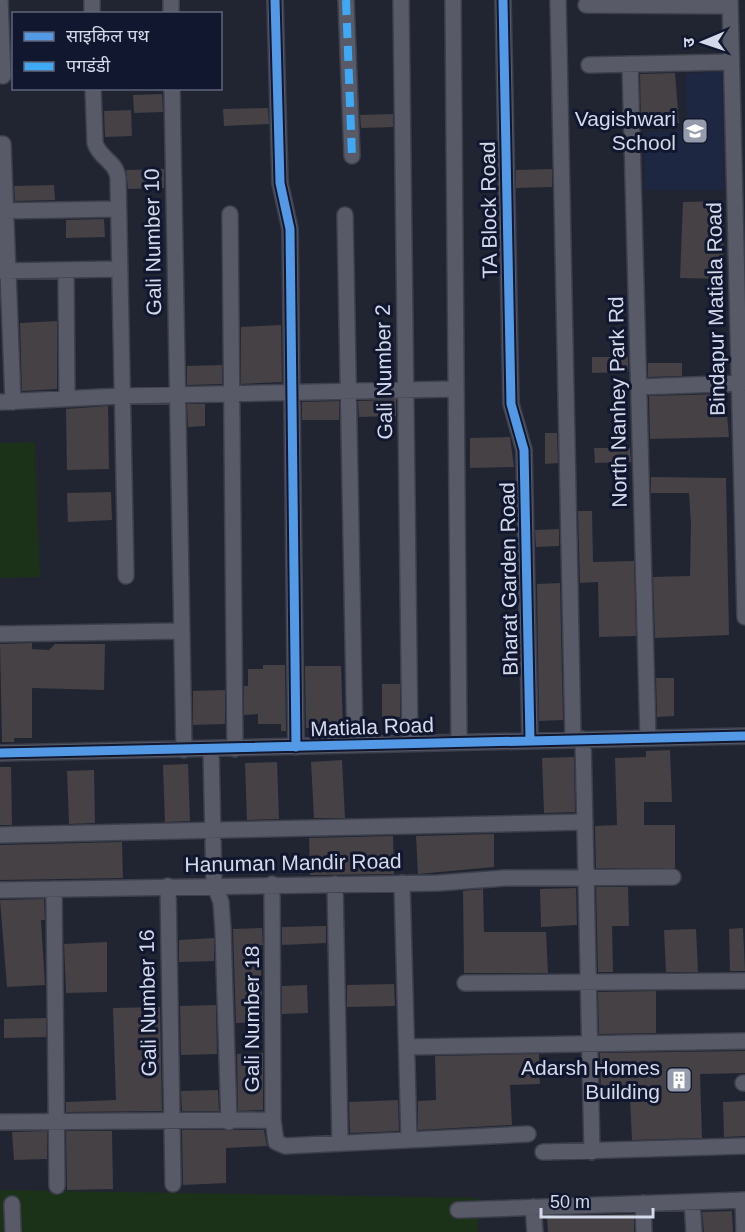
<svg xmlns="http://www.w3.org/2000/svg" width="745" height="1232" viewBox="0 0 745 1232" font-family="Arial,'Noto Sans Devanagari',sans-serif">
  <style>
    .built { fill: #1e2742 }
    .green { fill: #1b3219 }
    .building { fill: #454145 }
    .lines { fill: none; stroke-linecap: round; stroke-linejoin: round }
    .minor-casing { stroke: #3d404c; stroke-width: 18 }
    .minor { stroke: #585b67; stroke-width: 15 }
    .quiet { stroke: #3fa9f5; stroke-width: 8; stroke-dasharray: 15 8; stroke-linecap: butt }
    .cycleway-casing { stroke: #11172f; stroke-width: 13 }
    .cycleway { stroke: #5399e6; stroke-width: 9 }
    .labels { text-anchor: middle; stroke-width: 6; stroke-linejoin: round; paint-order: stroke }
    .poi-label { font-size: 21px; fill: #d4daea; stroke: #11172f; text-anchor: end }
    .street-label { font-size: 21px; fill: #d4daea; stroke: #11172f }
  </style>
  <rect width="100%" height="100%" fill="#212532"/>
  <path class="built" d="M722 71 724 190H645V132L687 130 686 74Z"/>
  <path class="green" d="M35 442 40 577 0 578V443Z
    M0 1190 478 1198V1232H0Z"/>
  <path class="building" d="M675 73 679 123 641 125 640 74Z
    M162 94 163 112 134 113 133 95Z
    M268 108 269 124 224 126 223 109Z
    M131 110 132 136 105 137 104 111Z
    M393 114V127L361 128 360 115Z
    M164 169V188L128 189 126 170Z
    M552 169V187L516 188V170Z
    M54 185 55 200 15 201 14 186Z
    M724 201 723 279 680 278 683 202Z
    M104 219 105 237 66 238V220Z
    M57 321V389L22 391 20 323Z
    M281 325 282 382 241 384V327Z
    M592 357H628V372L592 373Z
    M648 363H682V376L648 377Z
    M222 365V384L187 385V366Z
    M725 394 729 437 650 439 649 396Z
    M396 400V416L359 417 358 401Z
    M339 401V420H302V402Z
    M187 404H205V426L188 427Z
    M108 406 109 469 67 470 66 409Z
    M545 433H557L558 463 545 464Z
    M510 437 514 467 470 468V438Z
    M594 448H630L631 462 595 463Z
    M651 477 726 478 729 635 655 638 653 577 690 576 691 524 689 493H651Z
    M111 492 112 520 68 522 67 493Z
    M578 511H592L593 562 634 561 636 636 599 637 598 582 580 583Z
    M559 529V546L536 547 535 530Z
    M560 583 563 720 539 721 537 584Z
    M32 643V649L49 650 55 644H105L104 690 32 688V738H14V742H2L0 644Z
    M263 665H285L286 731H281V724H258V714L244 715V686H248V669H263Z
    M305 666H341L343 727 306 728Z
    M656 678H674V716L657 717Z
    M382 684H400V717H382Z
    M225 690V724L193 725V691Z
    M670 750 672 802H644V825H675V868H596L595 826 617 825 615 758 646 757V751Z
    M574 757 575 812 544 813 542 758Z
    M342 760 345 818H314L311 762Z
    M277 762 279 819 247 820 245 763Z
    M188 764 190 821 165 822 163 765Z
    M0 767H11L12 825H0Z
    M94 770 95 823 69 824 67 771Z
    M494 834V867L418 874 416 836Z
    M393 836 394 874 310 875 309 838Z
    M122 842 123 878 0 880V845Z
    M596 887H628L629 926H612L613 972H598Z
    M576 888 577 925 541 927 540 889Z
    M483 889 484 932H546L548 973H464L463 891Z
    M44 899 45 920H41L45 985 7 987 0 900Z
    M326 926V943L282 945V927Z
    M262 928 263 945H260L263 1022 236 1023 233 929Z
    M743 928 745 971H730L729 929Z
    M696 929 698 972H666L664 930Z
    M214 938V961L179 962V940Z
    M107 942V992L66 993 64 944Z
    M394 984 395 1006 347 1007V985Z
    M307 985 308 1013 282 1014V986Z
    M656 991V1033L599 1034 598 992Z
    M216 1005 217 1054 181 1055 180 1006Z
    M160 1007 162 1111 66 1112V1102L116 1100 113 1008Z
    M46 1018V1037L4 1038V1019Z
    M745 1051V1073L700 1074 702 1138 632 1140 630 1098H601L600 1053Z
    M263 1053V1110L238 1111 237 1054Z
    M539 1054 540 1084 510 1085 512 1125 418 1130V1101L436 1100 435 1056Z
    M218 1090 219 1111H182L181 1091Z
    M398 1100 399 1131 350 1133 349 1102Z
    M745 1101V1136L724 1137 723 1102Z
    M182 1130H264L267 1146 226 1148V1183L183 1185Z
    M47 1131V1159L14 1160 12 1132Z
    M66 1131H112L113 1189 67 1190Z
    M732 1211 733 1232H704L702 1212Z
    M634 1214V1232H548L547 1217Z"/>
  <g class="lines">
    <defs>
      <path id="minor" d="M0 0 3 76
        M92 0V14
        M171 0V14
        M275 0 280 183 290 229 296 747
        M346 0 352 156
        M401 0 410 744
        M453 0 459 742
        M503 0 511 404 524 450 530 740
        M558 0 573 739
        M730 0 745 617
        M586 5 730 6
        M630 64 648 738
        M589 65 731 62
        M93 88 95 143C100 159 116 161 118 178L126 576
        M172 88 184 750
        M0 144H3L13 402
        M0 211 116 209
        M230 214 235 749
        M345 215 355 745
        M66 270 67 399
        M0 271 118 269
        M639 387 745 383
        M0 402 121 396 454 389
        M0 634 181 631
        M583 739 592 1152
        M211 749 214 884 221 902 223 930 229 1122
        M0 753 745 736
        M0 835 585 822
        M402 883 409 1139
        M272 884 273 1120 276 1142 285 1146 528 1134
        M335 884 340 1142
        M168 886 173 1184
        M54 889 57 1186
        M0 890 438 883 505 878 673 877
        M465 983 745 981
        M407 1047 745 1041
        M743 1083H745
        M0 1122 273 1120
        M543 1152 745 1146
        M743 1200 744 1232
        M692 1202 694 1232
        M643 1203 644 1232
        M12 1204 13 1232
        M533 1207 535 1232
        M458 1210 745 1200"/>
    </defs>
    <use href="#minor" class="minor-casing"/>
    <use href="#minor" class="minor"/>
    <path class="quiet" d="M346 0 352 156"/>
    <defs>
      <path id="cycleway" d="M275 0 280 183 290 229 296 747
        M503 0 511 404 524 450 530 740
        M0 753 745 736"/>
    </defs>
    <use href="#cycleway" class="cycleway-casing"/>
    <use href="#cycleway" class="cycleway"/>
  </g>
  <defs>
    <symbol id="school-square" viewBox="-11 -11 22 22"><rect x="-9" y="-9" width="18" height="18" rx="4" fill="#959baa" stroke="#11172f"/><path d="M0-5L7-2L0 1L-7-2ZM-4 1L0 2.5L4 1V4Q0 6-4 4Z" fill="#fff"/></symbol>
    <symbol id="building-square" viewBox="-11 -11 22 22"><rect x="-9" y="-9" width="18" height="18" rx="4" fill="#959baa" stroke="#11172f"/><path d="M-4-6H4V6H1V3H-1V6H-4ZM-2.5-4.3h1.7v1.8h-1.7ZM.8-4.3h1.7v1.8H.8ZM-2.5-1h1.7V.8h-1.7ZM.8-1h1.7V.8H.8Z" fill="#fff"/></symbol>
  </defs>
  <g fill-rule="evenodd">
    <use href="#school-square" x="680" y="116" width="30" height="30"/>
    <use href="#building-square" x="664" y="1065" width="30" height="30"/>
  </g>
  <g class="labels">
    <g class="poi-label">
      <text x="676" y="126">Vagishwari<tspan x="676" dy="24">School</tspan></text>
      <text x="660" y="1075">Adarsh Homes<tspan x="660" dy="24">Building</tspan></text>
    </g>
    <g class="street-label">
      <text transform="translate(489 210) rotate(-91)" y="7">TA Block Road</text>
      <text transform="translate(153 242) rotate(-91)" y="7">Gali Number 10</text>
      <text transform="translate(716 309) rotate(-91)" y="7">Bindapur Matiala Road</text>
      <text transform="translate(384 372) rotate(-91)" y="7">Gali Number 2</text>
      <text transform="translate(618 402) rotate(-91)" y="7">North Nanhey Park Rd</text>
      <text transform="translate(509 579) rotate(-91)" y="7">Bharat Garden Road</text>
      <text transform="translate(372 727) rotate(-2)" y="7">Matiala Road</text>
      <text transform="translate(293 863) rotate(-1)" y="7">Hanuman Mandir Road</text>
      <text transform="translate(148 1003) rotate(-91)" y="7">Gali Number 16</text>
      <text transform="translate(252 1019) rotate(-90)" y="7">Gali Number 18</text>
    </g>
  </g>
  <rect x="12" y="12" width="210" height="78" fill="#11172f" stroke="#5f657a" stroke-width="1.5"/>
  <rect x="24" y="32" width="30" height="9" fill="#5399e6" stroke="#5f657a" stroke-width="1.5"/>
  <text x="66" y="42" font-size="18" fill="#d4daea">साइकिल पथ</text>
  <rect x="24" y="62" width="30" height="9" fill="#3fa9f5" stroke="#5f657a" stroke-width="1.5"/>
  <text x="66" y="72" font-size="18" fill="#d4daea">पगडंडी</text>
  <g transform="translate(703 42) rotate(268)" stroke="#11172f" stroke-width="4.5" paint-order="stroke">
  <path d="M0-4.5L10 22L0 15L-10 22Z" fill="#d4daea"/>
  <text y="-9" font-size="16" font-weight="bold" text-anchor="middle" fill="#d4daea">उ</text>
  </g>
  <path d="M541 1208v9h112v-9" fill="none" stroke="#d4daea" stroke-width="3"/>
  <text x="550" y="1208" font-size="18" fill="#d4daea" stroke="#11172f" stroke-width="4.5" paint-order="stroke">50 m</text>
</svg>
